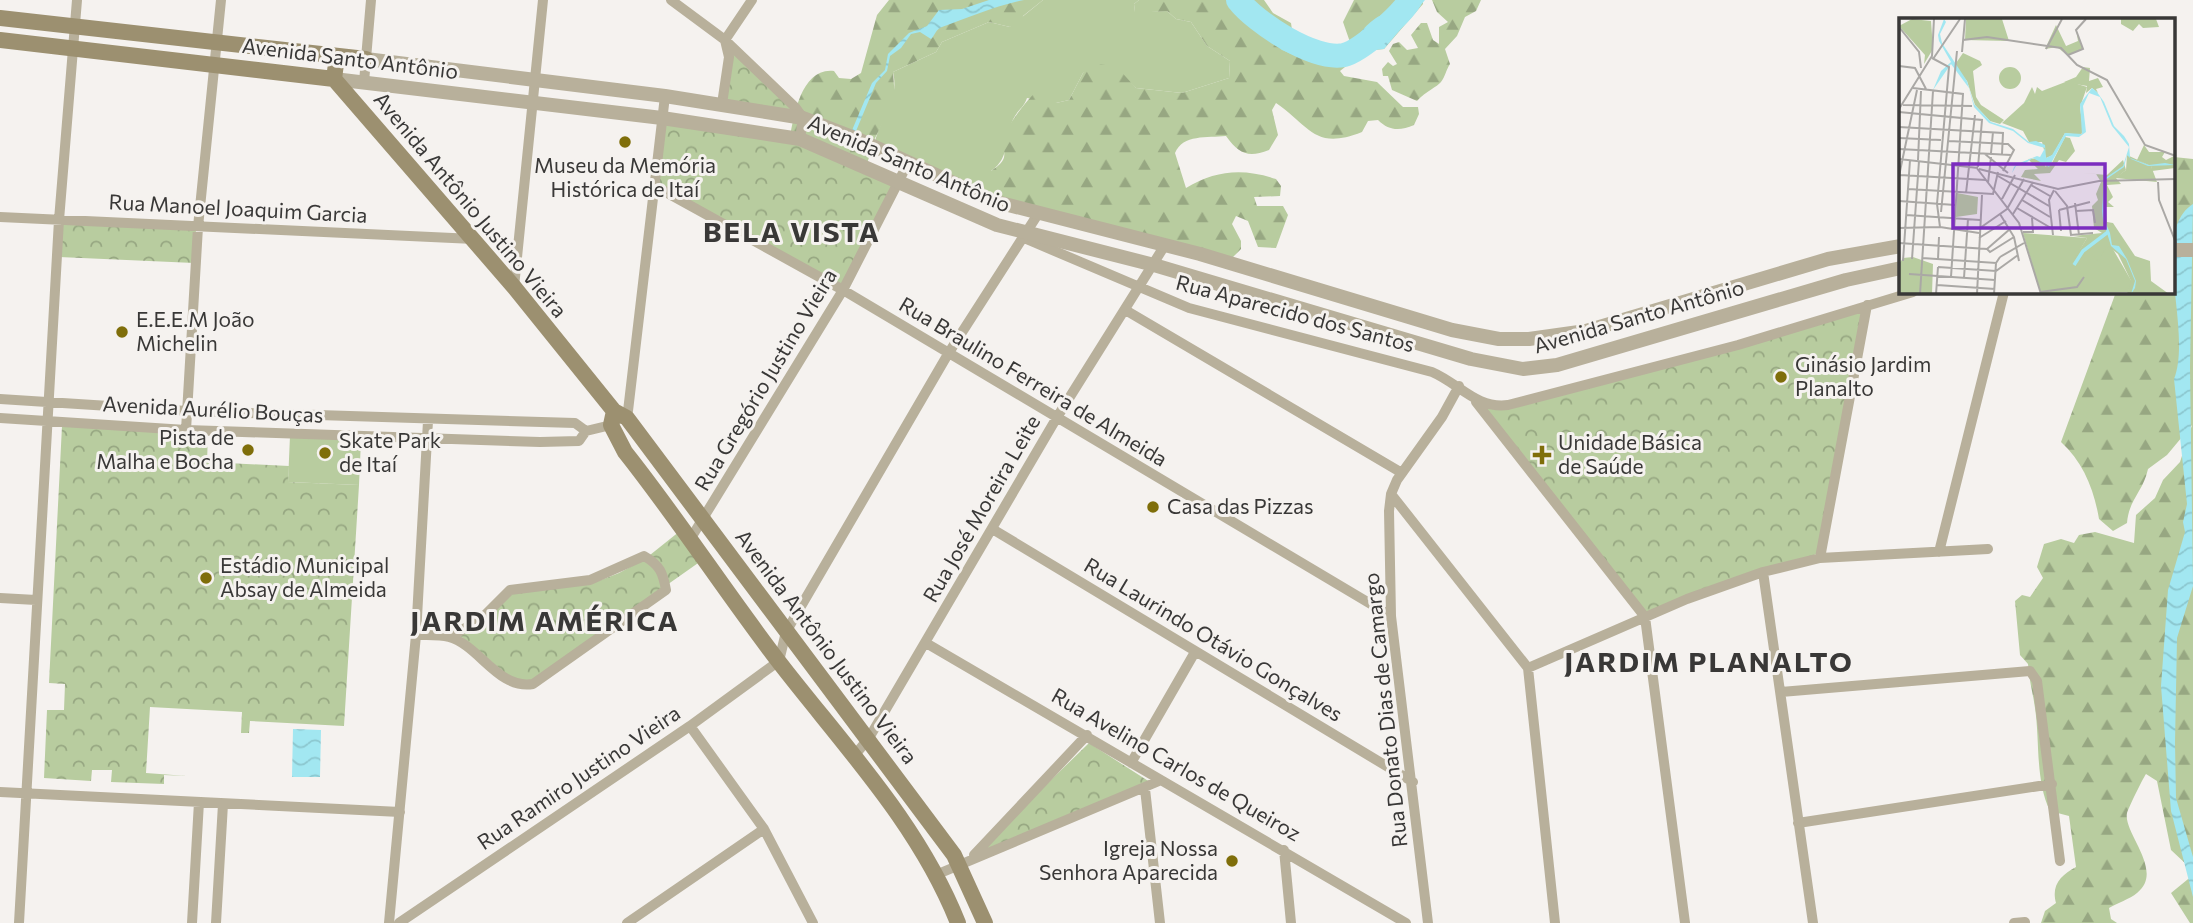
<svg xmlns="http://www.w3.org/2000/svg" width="2193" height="923" viewBox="0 0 2193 923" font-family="Commissioner,sans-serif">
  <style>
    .green { fill: #b8cc9f }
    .forest { fill: url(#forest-firs) }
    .park { fill: url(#park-crowns) }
    .water { fill: url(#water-waves) }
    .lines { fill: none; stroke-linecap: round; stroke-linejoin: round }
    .river { stroke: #a2e7f1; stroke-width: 24 }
    .minor { stroke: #b8b09b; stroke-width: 10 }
    .tertiary { stroke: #b8b09b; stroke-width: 14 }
    .secondary { stroke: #9c9070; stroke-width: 16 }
    .poi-dot { fill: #7f6e0a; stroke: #f5f2ef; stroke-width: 2.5 }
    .labels { text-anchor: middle; stroke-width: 6; stroke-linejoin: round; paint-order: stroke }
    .street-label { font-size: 21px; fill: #393837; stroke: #f5f2ef }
    .poi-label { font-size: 21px; fill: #393837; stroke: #f5f2ef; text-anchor: start }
    .district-label { font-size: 28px; font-weight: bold; letter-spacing: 2px; fill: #393837; stroke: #f5f2ef }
    .inset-river { fill: none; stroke: #a2e7f1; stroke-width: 3.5 }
    .inset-road { fill: none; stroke: #aaa8a5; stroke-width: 2 }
    .view { fill: #7b2cbf; fill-opacity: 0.15; stroke: #7b2cbf; stroke-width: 3.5 }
    .inset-edge { fill: none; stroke: #393837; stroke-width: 3.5 }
  </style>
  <defs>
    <pattern id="forest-firs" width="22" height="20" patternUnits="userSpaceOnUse" patternTransform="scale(1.75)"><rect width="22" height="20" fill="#b8cc9f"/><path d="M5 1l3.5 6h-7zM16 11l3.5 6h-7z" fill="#97a782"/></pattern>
    <pattern id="park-crowns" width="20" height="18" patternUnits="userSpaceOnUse" patternTransform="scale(1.75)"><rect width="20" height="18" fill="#b8cc9f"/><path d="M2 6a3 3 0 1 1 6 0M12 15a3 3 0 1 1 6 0" fill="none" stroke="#97a782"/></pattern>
    <pattern id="water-waves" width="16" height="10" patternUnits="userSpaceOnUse" patternTransform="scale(1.75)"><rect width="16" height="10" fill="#a2e7f1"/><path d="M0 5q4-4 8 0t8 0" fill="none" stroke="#8cc7cf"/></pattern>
  </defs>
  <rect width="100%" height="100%" fill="#f5f2ef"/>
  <path class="green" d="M1043 0H1139L1134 4 1135 12 1167 11 1176 19 1191 22 1207 46 1230 61 1229 78 1182 93 1136 88C1112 66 1116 60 1083 73L1069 100 1056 103 1027 98C1024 107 1019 109 1015 116 1003 135 1012 157 991 171V197L874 146C879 118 900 102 893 72L936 52 942 42 989 22 1010 27Z
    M290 436 361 440 359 485 288 482Z"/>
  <path class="forest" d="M889 0H1043L1023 16 1022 24 1010 27 989 22 942 42 936 52 893 72 895 99 875 138 866 167 790 137C794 114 802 67 834 71L839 78 851 79 861 73 877 15Z
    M1139 0H1264L1273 13 1291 23 1294 43 1329 54 1344 55 1351 45 1343 22 1354 0H1423V4L1384 49 1365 51 1340 71 1344 76 1377 82 1403 107H1418L1419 114 1414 125C1400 131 1389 131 1378 120L1368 121 1362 132C1314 151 1310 126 1276 103L1272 110 1278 135 1269 150C1248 158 1239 154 1226 136 1207 138 1183 134 1175 153L1186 188C1216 170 1243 168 1276 179L1281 186 1280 196 1254 197 1257 206H1283L1288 215 1276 248 1258 247 1248 221 1236 216 1232 224 1241 241V249L1228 262 991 197V171C1011 158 1002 155 1004 137 1005 128 1030 96 1037 91L1053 92 1056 103 1069 100 1083 73 1095 64 1116 66 1136 88 1182 93 1229 78 1230 61 1207 46 1191 22 1176 19 1167 11 1135 13 1134 4Z
    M1432 0H1481L1476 11 1465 17 1457 36 1445 49 1450 64C1446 70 1445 77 1441 82 1437 87 1426 91 1417 101L1392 90 1388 76H1383L1382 69 1388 62 1393 66 1397 64 1389 51 1393 44 1399 42 1407 50 1418 48 1411 35 1421 23H1427L1433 40 1439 44V27L1448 22 1437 12Z
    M2174 157 2193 159V864H2186L2171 850 2157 781 2146 774C2142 780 2129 807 2127 813 2123 833 2165 871 2137 893 2130 899 2117 903 2109 908L2111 919 2117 923H2041L2045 911 2056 903C2051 885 2061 875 2076 867L2069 816 2050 811C2035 780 2040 741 2035 708 2033 693 2029 680 2028 664L2020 655 2015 601 2022 595 2030 597 2043 578 2037 567 2044 544 2061 539 2074 543 2079 535 2095 532 2134 543 2136 515 2155 498 2163 480 2180 462 2192 425 2167 455 2148 469C2143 492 2129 499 2127 523L2113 531 2099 519C2094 489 2083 462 2061 442L2116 292H2174Z
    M2193 875V923H2190L2171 893Z"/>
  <path class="park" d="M725 40 803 118 722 104Z
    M662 118 790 137 899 183 843 290 653 185Z
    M61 223 196 229 194 263 59 257Z
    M1862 310 1817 554 1646 613 1484 408Z
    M62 426 174 432V444L190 445 192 433 208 434 207 462 289 466 288 482 359 485 344 726 250 721 249 733H241L242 712 150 707 146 773 187 776 164 775V784L111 782 112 770H92L91 781 44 778 47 710H64L65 684 49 683Z
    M680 531 701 561 529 682 511 678 458 634 510 594 601 580 619 573 645 559Z
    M1089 743 1153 784 975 854Z"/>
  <path class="water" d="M989 0H1024C997 5 967 18 942 27 936 29 935 35 931 39L920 32 911 34 901 48 890 56 887 71 876 83 854 136 850 135 872 83 885 70 888 54 909 33 927 26 939 10 962 9Z
    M1227 0C1247 0 1267 29 1285 39 1301 49 1325 54 1344 55 1354 42 1362 27 1376 18 1387 11 1403 11 1410 0H1425L1384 49 1365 51 1347 64 1310 62 1282 50 1255 30Z
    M2193 204 2190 368 2193 586 2177 638 2175 743 2176 798 2193 857V897L2171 811 2161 686 2168 590 2185 532 2183 522 2187 504 2174 379C2193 330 2149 232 2193 204Z
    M293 729 321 730 320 777H292Z"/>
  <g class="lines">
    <path class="river" d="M1238 0C1256 23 1314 61 1344 55 1361 51 1401 15 1410 0"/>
    <path class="minor" d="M671 0 725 40 795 107 803 118 800 139
      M364 82 371 0
      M722 104 729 57 725 40 752 0
      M653 185 843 290 1391 616
      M0 217 474 239
      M1024 238 1189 308 1432 372C1460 384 1476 409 1508 405L1738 345 1913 292
      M514 287 543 0
      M1127 311 1402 473
      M0 399 187 411 575 423 586 431
      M1476 402 1645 617 1685 923
      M0 418 186 430 540 442 579 441 586 431 611 425 628 411 665 96
      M186 430 198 227 221 0
      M1391 494 1528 668
      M994 530 1413 782
      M691 538 843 290 908 163
      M1939 552 2004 292
      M1820 558 1867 305
      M1763 572 1813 923
      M0 598 36 600
      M416 635C426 635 439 634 449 637 479 645 498 690 533 684L666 590C663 573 660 565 644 556L590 580 510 590 482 618 450 637
      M926 643 1406 923
      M1528 668 1687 599 1763 572 1820 558 1988 549
      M1528 668 1555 923
      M1781 692 2030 671 2037 681 2060 861
      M690 726 764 829 813 923
      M854 756 869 738 1056 419 1165 245
      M1131 763 1195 652
      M1145 789 1160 923
      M0 792 400 812
      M1798 823 2052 784
      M1284 850 1291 923
      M974 855 1087 735
      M938 874 1159 781
      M19 923 59 220 77 0
      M192 923 199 802
      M216 923 223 804
      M389 923 416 635 428 421
      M399 923 690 726 779 661 786 632 948 354 1038 214
      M627 923 764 829
      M1428 923 1391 616 1389 511 1391 494 1397 480 1442 417 1459 386
      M2014 923 2025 922"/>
    <path class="tertiary" d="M366 59 665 96 803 118 860 140 993 201 1200 254 1452 330 1499 339H1529L1586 331 1828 259 1901 246
      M334 79 662 118 800 139 997 225 1154 265 1471 359 1523 369 1557 365 1846 280 1901 268
      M2174 250H2193"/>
    <path class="secondary" d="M0 18 366 59
      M0 40 334 79
      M337 56 334 79 514 287 614 411 627 418 954 855 985 923
      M614 411 611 425 625 452C679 520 726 593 779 662 843 745 919 824 958 923"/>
  </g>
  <g class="poi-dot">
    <circle cx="625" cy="142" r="7"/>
    <circle cx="122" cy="332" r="7"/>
    <circle cx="1781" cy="377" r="7"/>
    <circle cx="248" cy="450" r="7"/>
    <circle cx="325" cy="453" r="7"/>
    <path d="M1538.5 444.5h7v7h7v7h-7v7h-7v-7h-7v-7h7z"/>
    <circle cx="1153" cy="507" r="7"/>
    <circle cx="206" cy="578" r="7"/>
    <circle cx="1232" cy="861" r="7"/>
  </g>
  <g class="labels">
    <g class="street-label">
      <text transform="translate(350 59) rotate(7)" y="7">Avenida Santo Antônio</text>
      <text transform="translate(909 164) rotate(23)" y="7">Avenida Santo Antônio</text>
      <text transform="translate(470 205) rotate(50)" y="7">Avenida Antônio Justino Vieira</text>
      <text transform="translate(238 209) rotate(3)" y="7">Rua Manoel Joaquim Garcia</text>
      <text transform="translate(1295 314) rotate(15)" y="7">Rua Aparecido dos Santos</text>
      <text transform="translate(1639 317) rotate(-16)" y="7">Avenida Santo Antônio</text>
      <text transform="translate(766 380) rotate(-59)" y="7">Rua Gregório Justino Vieira</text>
      <text transform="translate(1033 382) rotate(31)" y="7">Rua Braulino Ferreira de Almeida</text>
      <text transform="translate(213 410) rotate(3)" y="7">Avenida Aurélio Bouças</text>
      <text transform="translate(982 509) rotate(-60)" y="7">Rua José Moreira Leite</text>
      <text transform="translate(1213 640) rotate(31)" y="7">Rua Laurindo Otávio Gonçalves</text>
      <text transform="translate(826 647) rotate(53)" y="7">Avenida Antônio Justino Vieira</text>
      <text transform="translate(1386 710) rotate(-96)" y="7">Rua Donato Dias de Camargo</text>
      <text transform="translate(1176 765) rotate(30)" y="7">Rua Avelino Carlos de Queiroz</text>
      <text transform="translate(579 778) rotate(-34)" y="7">Rua Ramiro Justino Vieira</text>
    </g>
    <g class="poi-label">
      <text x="625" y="173" text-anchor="middle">Museu da Memória<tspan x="625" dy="24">Histórica de Itaí</tspan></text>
      <text x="136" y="327">E.E.E.M João<tspan x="136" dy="24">Michelin</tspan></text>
      <text x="1795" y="372">Ginásio Jardim<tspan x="1795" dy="24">Planalto</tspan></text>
      <text x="234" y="445" text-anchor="end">Pista de<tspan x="234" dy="24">Malha e Bocha</tspan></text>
      <text x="339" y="448">Skate Park<tspan x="339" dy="24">de Itaí</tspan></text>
      <text x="1558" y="450">Unidade Básica<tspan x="1558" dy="24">de Saúde</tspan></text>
      <text x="1167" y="514">Casa das Pizzas</text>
      <text x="220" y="573">Estádio Municipal<tspan x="220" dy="24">Absay de Almeida</tspan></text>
      <text x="1218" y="856" text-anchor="end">Igreja Nossa<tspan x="1218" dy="24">Senhora Aparecida</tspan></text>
    </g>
    <g class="district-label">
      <text x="792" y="242">BELA VISTA</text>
      <text x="545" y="631">JARDIM AMÉRICA</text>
      <text x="1709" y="672">JARDIM PLANALTO</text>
    </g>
  </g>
  <g transform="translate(1899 18)">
    <rect width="276" height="276" fill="#f5f2ef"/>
    <path d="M13 1 32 3 34 31 25 46 26 37 0 8ZM67 1H103L110 23 66 22ZM157 7 167 28 179 23 177 11 184 31 168 37 158 29 146 31ZM64 35 81 43 83 47 74 53 77 79 82 87 105 102 101 106 91 103 76 87 68 63 55 48ZM169 63 188 69 181 89 184 112 182 117 166 115 154 137 147 140 143 124H130L124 113 103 105 125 85 133 69 136 76 138 69 143 73ZM228 137 252 148 258 164 216 160 227 152ZM124 215 188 220 181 232 211 226 233 264 229 274 142 276Z" fill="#b8cc9f"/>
    <path d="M222 1H257L260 9 244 10 240 6 234 13 222 6ZM184 49 191 50 190 63 199 60 204 69 197 71 199 75 193 70 187 75 188 68 165 64 177 59ZM100 60a11 11 0 1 1 22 0a11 11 0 1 1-22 0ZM166 119 171 120 176 133 167 144 160 142 151 155 135 156 142 163 122 159 126 152 139 151 129 141 140 140 147 149 149 143 153 145ZM245 127 250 134H266L263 139 267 142 277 137 276 150 253 153 252 148 238 142ZM224 142 227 152 217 160 222 166 208 167 214 179 209 184 215 189H207L208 204 214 205 236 238 251 243 252 263 270 276H228L232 263 219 236 209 228 198 243 190 231 178 244 175 241 188 220 174 218 203 215 195 210 193 188 199 182 197 176 202 164 197 156 184 155 208 157Z" fill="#b8cc9f"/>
    <path d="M58 175 79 179 78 196 57 199ZM14 239 34 246 33 276H0V246L4 240Z" fill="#b8cc9f"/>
    <path d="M45 1 47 4 41 16 43 25 68 63 75 86 92 104 114 111 130 124 137 123 146 127 147 140 153 137 166 115 183 116 181 86 193 70 198 74 205 84 215 108 225 118 230 126 231 140 250 147 266 145 276 147 249 148 232 141 228 137 225 149 206 162 205 201 211 215 213 227 220 228 228 241 237 263 236 270 232 276 236 263 227 241 212 228 204 202 203 193 205 161 224 148 230 129 213 108 201 79 190 75 184 88 187 114 180 119 167 118 150 149 134 140 125 146 117 148 113 155 115 149 118 146 138 138 141 139 146 130 129 125 114 113 90 105 75 89 70 70 52 46 34 72 42 53 52 44 40 23 39 17Z" fill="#a2e7f1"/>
    <path class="inset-river" d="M175 247 184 233 209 214"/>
    <path class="inset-road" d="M0 9 20 34 22 50M64 22 88 19 162 30 178 47 208 62 246 127 277 138M147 31 163 1M63 34 66 1M169 37 184 31 177 12 187 1M33 40 50 49 38 186 41 209M34 41 61 1M0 48 16 50 27 71M14 70 64 76 52 259M4 87 73 88M0 91 33 38 35 1M0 94 83 102 79 149M0 109 104 115 103 136M0 120 42 122M50 123 109 126 115 132 104 153M0 131 112 137M92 135 94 114M86 136 109 155M0 141 79 150M19 142 22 73M77 149 120 205 142 276M80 151 159 171 200 163 277 161M1 157 87 162M0 158 18 72M99 158 150 188M259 164 260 182 277 225M89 165 92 139M132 167 151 178M9 171 94 176 99 154M156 173 168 188 172 217 194 215M67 175 76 97M103 181 116 157M123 182 151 199M0 183 56 187M176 185 180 217M118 190 152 210M160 192 191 184M160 192 162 213M177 193 194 192 196 205M42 194 58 33M101 196 115 219 120 243M114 196 134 164M7 197 81 202M41 209 80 215M0 210 41 209M81 210 108 191 125 161M124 214H134L133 200M154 217 150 182 155 172M80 220 107 203M0 225 88 231 91 234 115 219M88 231 111 211M101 239 125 225M23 240 97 245 101 239M13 241 20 143M39 241 40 219M4 243 11 142M39 249 97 253 119 237M10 256 96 262M65 260 69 201M38 267 96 271M141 274 178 269 185 259M21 276 34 73M37 276 39 249M78 276 83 177M95 276 97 245"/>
    <path class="view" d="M54 146H206V210H54Z"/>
    <rect width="276" height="276" class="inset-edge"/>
  </g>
</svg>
